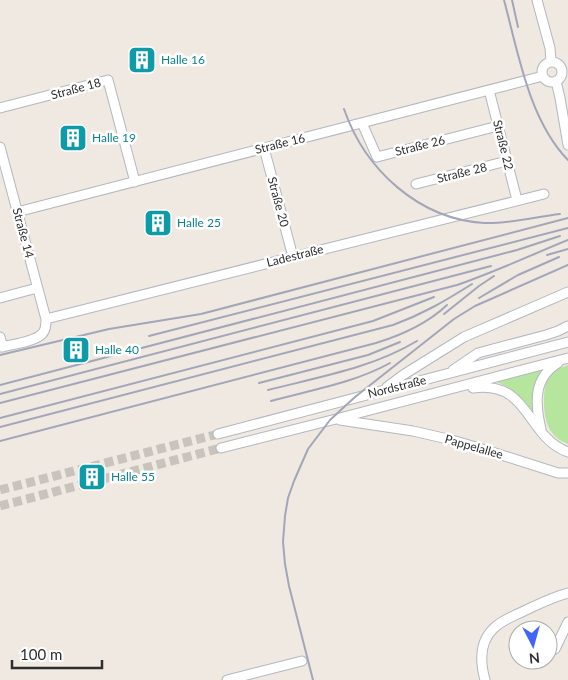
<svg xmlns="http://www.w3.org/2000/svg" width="568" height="680" viewBox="0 0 568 680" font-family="Lato,sans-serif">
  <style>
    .green { fill: #b6e59e }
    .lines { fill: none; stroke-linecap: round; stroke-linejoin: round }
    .minor-tunnel { stroke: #c8c4bd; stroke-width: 9; stroke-dasharray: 9 4.5; stroke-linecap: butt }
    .minor-casing { stroke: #b4b7c1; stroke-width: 11 }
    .minor { stroke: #fff; stroke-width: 9 }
    .rail { stroke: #a3a6b8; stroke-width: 2 }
    .labels { text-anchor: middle; stroke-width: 5; stroke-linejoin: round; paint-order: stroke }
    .culture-label { font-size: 12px; fill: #0d838f; stroke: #fff; text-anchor: start }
    .street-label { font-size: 12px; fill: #2e2e2e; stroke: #fff }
  </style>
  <rect width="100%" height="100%" fill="#efe9e1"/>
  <path class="green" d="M568 365V444C549 437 544 421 544 402 544 396 544 388 547 382 551 373 559 368 568 365Z
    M543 369 538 376 536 382 535 419C524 401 514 387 493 381Z"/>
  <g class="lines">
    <path class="minor-tunnel" d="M0 490 218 434
      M0 506 221 448"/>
    <defs>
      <path id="minor" d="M537 0 550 48 551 61
        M542 72a10 10 0 1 1 20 0a10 10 0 1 1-20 0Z
        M556 81 560 98 568 145
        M489 90 517 200
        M0 108 108 80 135 182
        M362 123 377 157 498 126
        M0 147 46 319C46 324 46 330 42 334 34 342 11 345 0 347
        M264 148 293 257
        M416 184 507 161
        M17 212 543 76
        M0 298 37 288
        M46 319 544 194
        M0 337 3 347
        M453 370 478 353 546 335 558 331 568 326
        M387 387 403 375 464 337 568 292
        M473 388C530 380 526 437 568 452
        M340 420 413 431 452 440 489 451 558 473H568
        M541 429C535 404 533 378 558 363
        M218 434 568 342
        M221 448 336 419 568 358
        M555 649 568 622
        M227 680 302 661
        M485 680C480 662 479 642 494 628 502 620 514 616 524 611 539 604 552 597 568 593"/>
    </defs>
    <use href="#minor" class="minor-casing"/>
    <use href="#minor" class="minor"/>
    <path class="rail" d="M504 0C518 52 529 120 568 160
      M512 0 518 27
      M344 109C365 170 419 219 484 223 509 224 535 217 560 214
      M547 255 568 249
      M479 298 518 275 559 257
      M444 314 479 286 494 276
      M149 336 568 228
      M0 355 109 329 201 314 568 218
      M259 383 368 355 400 342
      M0 385 517 250 560 236
      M268 390C319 377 372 368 417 341
      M0 394 491 266
      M271 401C311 390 354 383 390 363
      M0 403 457 285C495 272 531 255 568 240
      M0 418 373 321 434 297
      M0 427 393 325C423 314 445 301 472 284
      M0 441 376 343C402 335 427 324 447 305
      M313 680 289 586 285 564 283 542 285 516 288 498 294 481 308 449 330 420 355 397 454 319 475 306 568 265"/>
  </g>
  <defs>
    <symbol id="building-square" viewBox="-11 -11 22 22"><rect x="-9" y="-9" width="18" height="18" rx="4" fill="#0f9aa8" stroke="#fff"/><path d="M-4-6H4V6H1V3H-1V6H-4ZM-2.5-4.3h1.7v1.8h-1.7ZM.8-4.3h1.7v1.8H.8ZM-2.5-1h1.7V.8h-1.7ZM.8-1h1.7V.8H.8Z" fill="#fff"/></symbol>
  </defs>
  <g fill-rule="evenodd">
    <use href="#building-square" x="126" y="44" width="32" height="32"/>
    <use href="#building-square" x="57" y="122" width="32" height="32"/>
    <use href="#building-square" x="142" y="207" width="32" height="32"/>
    <use href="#building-square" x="60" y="334" width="32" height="32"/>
    <use href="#building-square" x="76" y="461" width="32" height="32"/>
  </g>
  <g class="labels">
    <g class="culture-label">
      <text x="161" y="64">Halle 16</text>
      <text x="92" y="142">Halle 19</text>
      <text x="177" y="227">Halle 25</text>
      <text x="95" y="354">Halle 40</text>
      <text x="111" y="481">Halle 55</text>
    </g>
    <g class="street-label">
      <text transform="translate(76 89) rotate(-15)" y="4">Straße 18</text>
      <text transform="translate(280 144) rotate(-14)" y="4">Straße 16</text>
      <text transform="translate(503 145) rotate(76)" y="4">Straße 22</text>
      <text transform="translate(420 146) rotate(-14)" y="4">Straße 26</text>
      <text transform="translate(462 173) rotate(-14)" y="4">Straße 28</text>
      <text transform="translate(278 202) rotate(75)" y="4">Straße 20</text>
      <text transform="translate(23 233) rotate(75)" y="4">Straße 14</text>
      <text transform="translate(295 256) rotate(-14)" y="4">Ladestraße</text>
      <text transform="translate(397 387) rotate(-14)" y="4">Nordstraße</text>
      <text transform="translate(474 447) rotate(16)" y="4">Pappelallee</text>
    </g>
  </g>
  <g transform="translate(533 645) rotate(174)"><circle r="24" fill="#ffffff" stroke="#ababab"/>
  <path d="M0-4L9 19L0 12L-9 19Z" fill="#4264fb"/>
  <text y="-8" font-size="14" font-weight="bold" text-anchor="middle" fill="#2e2e2e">N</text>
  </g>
  <path d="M12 660v8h90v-8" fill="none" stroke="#2e2e2e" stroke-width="2.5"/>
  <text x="20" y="660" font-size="15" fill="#2e2e2e" stroke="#ffffff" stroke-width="4" paint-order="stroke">100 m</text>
</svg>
